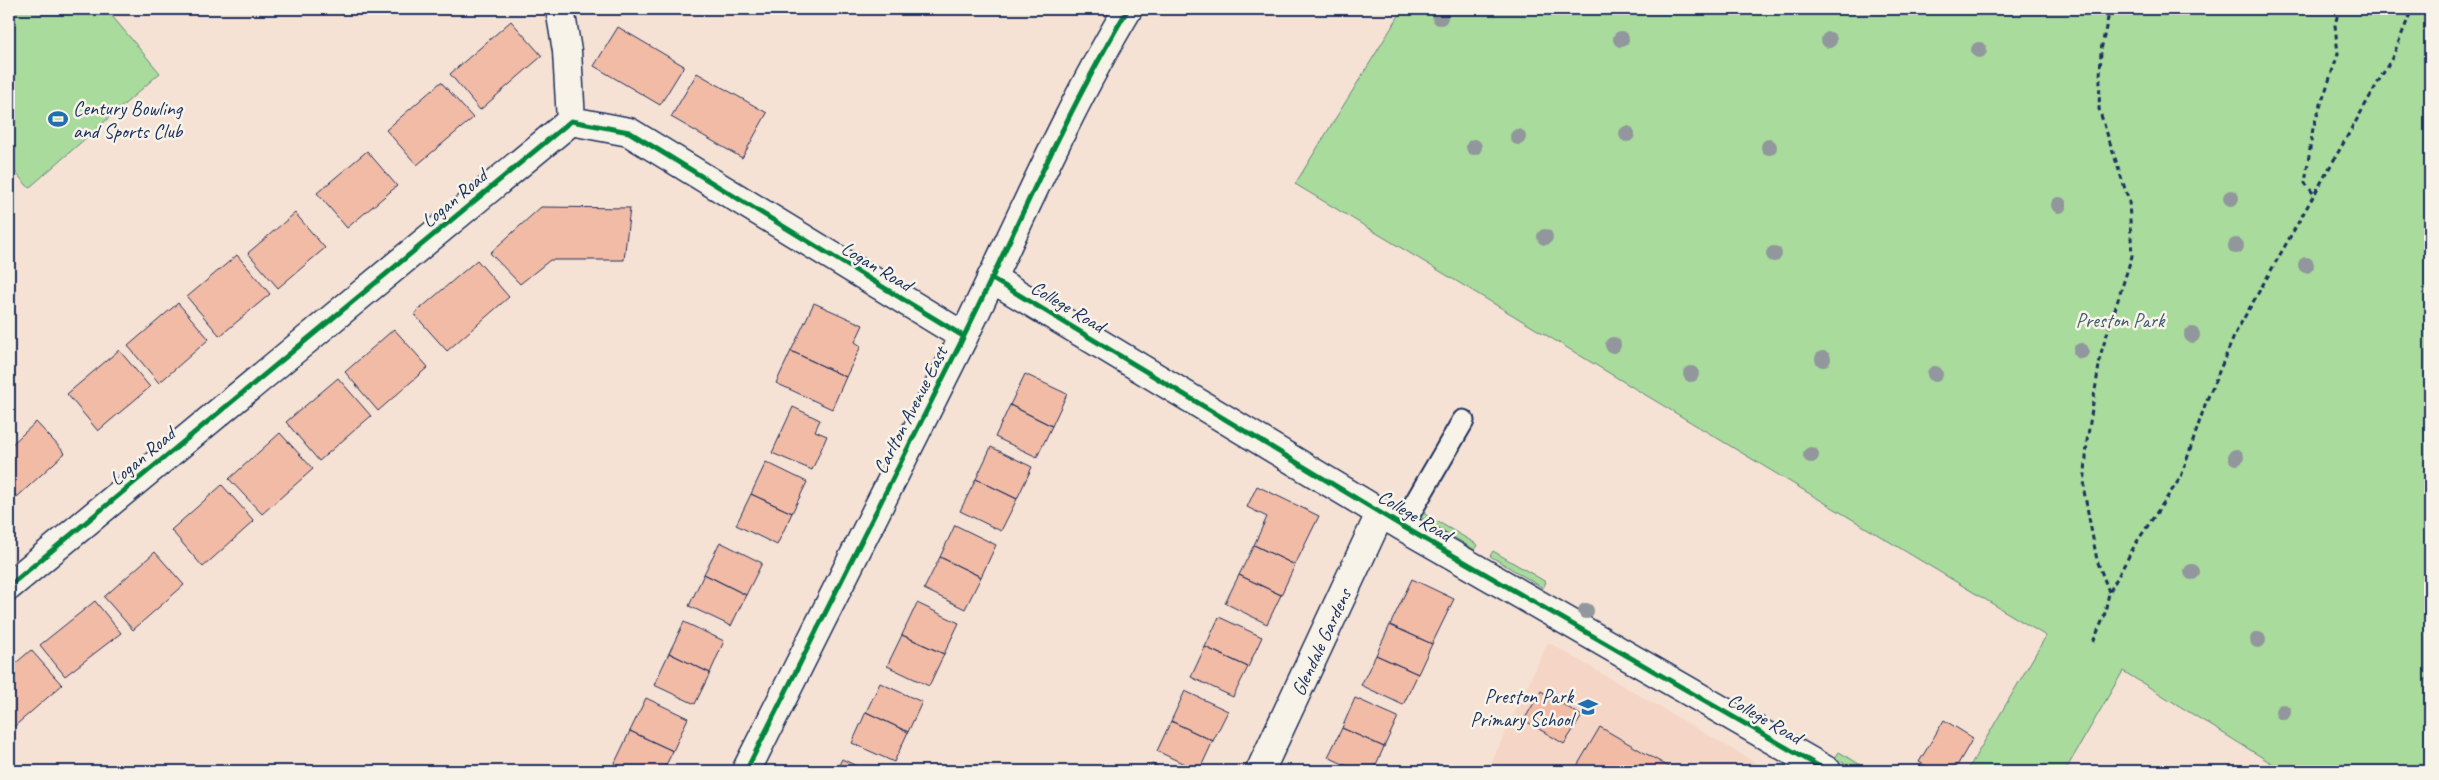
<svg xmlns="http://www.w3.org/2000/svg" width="2439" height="780" viewBox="0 0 2439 780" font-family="Caveat,sans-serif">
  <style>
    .built { fill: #f5d6c6 }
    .green { fill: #a9db9c; stroke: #62857d }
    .building { fill: #f2bba6; stroke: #1b2f5e }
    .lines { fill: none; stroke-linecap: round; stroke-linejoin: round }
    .service-casing { stroke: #1b2f5e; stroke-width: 25 }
    .minor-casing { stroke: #1b2f5e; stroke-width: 31 }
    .tertiary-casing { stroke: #1b2f5e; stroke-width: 31 }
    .path { stroke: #1b2f5e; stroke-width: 3; stroke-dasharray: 5 4; stroke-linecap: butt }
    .service { stroke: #f7f3e8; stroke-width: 21 }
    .minor { stroke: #f7f3e8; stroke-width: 28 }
    .tertiary { stroke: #f7f3e8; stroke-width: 28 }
    .cycleway-casing { stroke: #f7f3e8; stroke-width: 8 }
    .cycleway { stroke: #00873e; stroke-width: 5 }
    .tree { fill: #91979c }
    .labels { text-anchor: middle; stroke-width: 5; stroke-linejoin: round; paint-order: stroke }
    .poi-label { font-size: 20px; fill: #1b2f5e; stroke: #f7f3e8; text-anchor: start }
    .street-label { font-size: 20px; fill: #1b2f5e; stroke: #f7f3e8 }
    .park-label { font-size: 20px; fill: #3e5a6e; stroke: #f7f3e8 }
  </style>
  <rect width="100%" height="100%" fill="#f6e2d4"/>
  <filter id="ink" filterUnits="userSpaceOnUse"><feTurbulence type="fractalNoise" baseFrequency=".02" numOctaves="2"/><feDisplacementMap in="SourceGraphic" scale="10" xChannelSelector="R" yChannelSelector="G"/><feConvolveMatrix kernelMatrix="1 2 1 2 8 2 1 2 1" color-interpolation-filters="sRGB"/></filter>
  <g filter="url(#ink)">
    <path class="built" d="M1548 642 1770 771H1487Z"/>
    <path class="green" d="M9 9H106L160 73 29 188 9 165Z
      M1403 9H2430V771H2284L2123 671 2065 771H1967L2046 636 1295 184Z
      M1423 513 1478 545 1475 550 1420 517Z
      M1493 551 1546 582 1543 588 1490 556Z
      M1839 752 1871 771H1857L1835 758Z"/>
    <path class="building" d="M511 21 542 56 480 110 450 74Z
      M618 27 684 66 660 105 594 66Z
      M697 73 767 113 742 158 671 117Z
      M441 82 473 118 417 165 386 130Z
      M367 151 397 186 347 228 317 193Z
      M541 207 630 208 624 260H550L520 284 490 253Z
      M295 213 325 248 278 288 248 253Z
      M237 255 270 294 220 336 187 297Z
      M477 260 509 297 447 351 414 314Z
      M178 303 209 339 159 383 128 346Z
      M814 303 863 325 855 342 861 346 846 377 791 351Z
      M394 329 428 367 378 411 345 372Z
      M119 350 150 387 98 431 67 394Z
      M791 351 846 377 832 409 776 383Z
      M1025 374 1067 394 1052 426 1010 405Z
      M338 378 371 416 319 461 286 422Z
      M1010 405 1052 426 1037 457 995 437Z
      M793 407 820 420 815 431 827 436 812 470 772 453Z
      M36 422 65 453 17 497 9 488V447Z
      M280 433 313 469 262 514 229 479Z
      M991 447 1032 467 1017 499 976 479Z
      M766 462 807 482 792 513 751 494Z
      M976 479 1017 499 1001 531 960 511Z
      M222 485 254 521 203 567 171 530Z
      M1257 486 1319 516 1295 565 1254 545 1267 517 1247 507Z
      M751 494 792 513 777 545 736 525Z
      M955 525 996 545 981 577 940 557Z
      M720 542 762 563 746 595 704 574Z
      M1254 545 1295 565 1281 595 1239 575Z
      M155 552 184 585 133 630 104 597Z
      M940 557 981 577 965 609 924 589Z
      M704 574 746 595 731 626 689 606Z
      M1239 575 1281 595 1267 624 1225 603Z
      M1412 579 1454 599 1432 644 1390 625Z
      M95 601 121 633 65 676 40 645Z
      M917 603 959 623 944 654 902 635Z
      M1219 617 1262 637 1248 667 1205 647Z
      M684 622 724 641 710 673 669 653Z
      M1390 625 1432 644 1418 674 1376 655Z
      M902 635 944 654 929 686 887 666Z
      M1205 647 1248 667 1233 697 1191 677Z
      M31 650 62 685 9 731V669Z
      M669 653 710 673 695 704 654 685Z
      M1376 655 1418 674 1403 705 1361 685Z
      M880 683 922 702 908 732 866 712Z
      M1185 691 1228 711 1213 741 1171 721Z
      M1541 691 1582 716 1564 744 1524 720Z
      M646 698 688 718 673 751 630 731Z
      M1355 698 1398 717 1384 747 1342 728Z
      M866 712 908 732 894 762 852 743Z
      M1944 720 1973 738 1954 771H1935L1919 762Z
      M1171 721 1213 741 1199 771 1157 751Z
      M1600 727 1676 771H1574Z
      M1342 728 1384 747 1373 771H1358L1328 757Z
      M630 731 673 751 663 771H611Z
      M842 759 867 771H836Z
      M1152 764 1168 771H1148Z"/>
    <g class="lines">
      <defs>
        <path id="service" d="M1402 526 1463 421"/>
        <path id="minor" d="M560 9 567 51 571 121
          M991 278 1402 526 1827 771
          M9 586 571 121 629 132 963 336
          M1260 771 1381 512"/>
        <path id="tertiary" d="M746 771C818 627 891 483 963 338 1017 228 1065 114 1128 9"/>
      </defs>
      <use href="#service" class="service-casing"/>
      <use href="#minor" class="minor-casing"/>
      <use href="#tertiary" class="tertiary-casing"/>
      <path class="path" d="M2313 193 2305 183 2313 128 2338 54 2335 25 2339 9
        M2109 592 2097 560 2084 491 2087 441 2101 353 2132 256 2129 201 2099 109 2101 50 2110 9
        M2093 642 2104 617 2109 593 2136 543 2181 477 2206 402 2236 332 2393 56 2412 9"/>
      <use href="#service" class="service"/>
      <use href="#minor" class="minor"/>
      <use href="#tertiary" class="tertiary"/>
      <defs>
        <path id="cycleway" d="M991 278 1402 526 1827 771
          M9 586 571 121 629 132 963 336
          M746 771C818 627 891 483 963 338 1017 228 1065 114 1128 9"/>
      </defs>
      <use href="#cycleway" class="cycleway-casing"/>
      <use href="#cycleway" class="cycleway"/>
    </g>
    <g class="tree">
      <circle cx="1440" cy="17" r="8"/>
      <circle cx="1621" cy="39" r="8"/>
      <circle cx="1829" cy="40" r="8"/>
      <circle cx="1979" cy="50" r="8"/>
      <circle cx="1627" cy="134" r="8"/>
      <circle cx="1518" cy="137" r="8"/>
      <circle cx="1474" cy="147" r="8"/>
      <circle cx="1769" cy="147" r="8"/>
      <circle cx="2231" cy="198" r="8"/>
      <circle cx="2059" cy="205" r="8"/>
      <circle cx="1545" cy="237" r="8"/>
      <circle cx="2236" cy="246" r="8"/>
      <circle cx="1774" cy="254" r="8"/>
      <circle cx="2306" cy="265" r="8"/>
      <circle cx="2192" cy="335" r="8"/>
      <circle cx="1613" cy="345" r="8"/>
      <circle cx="2081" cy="351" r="8"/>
      <circle cx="1823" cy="359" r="8"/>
      <circle cx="1691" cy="374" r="8"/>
      <circle cx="1935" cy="374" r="8"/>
      <circle cx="1811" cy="455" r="8"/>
      <circle cx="2236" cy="457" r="8"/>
      <circle cx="2192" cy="572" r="8"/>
      <circle cx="1586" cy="611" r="8"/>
      <circle cx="2258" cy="640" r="8"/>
      <circle cx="2283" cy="712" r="8"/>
    </g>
  </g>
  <defs>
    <symbol id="stadium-bare" viewBox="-9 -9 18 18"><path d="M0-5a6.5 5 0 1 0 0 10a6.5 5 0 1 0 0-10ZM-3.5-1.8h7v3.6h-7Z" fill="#1f6fb2" stroke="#f7f3e8" stroke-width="2.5" paint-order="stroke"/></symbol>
    <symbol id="school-bare" viewBox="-9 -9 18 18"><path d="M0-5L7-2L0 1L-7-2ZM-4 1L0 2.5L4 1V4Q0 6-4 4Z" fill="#1f6fb2" stroke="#f7f3e8" stroke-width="2.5" paint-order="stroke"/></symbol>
  </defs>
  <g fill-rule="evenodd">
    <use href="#stadium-bare" x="44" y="105" width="28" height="28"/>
    <use href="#school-bare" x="1574" y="693" width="28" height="28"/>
  </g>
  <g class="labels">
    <g class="poi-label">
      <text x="73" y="115">Century Bowling<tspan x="73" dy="23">and Sports Club</tspan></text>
      <text x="1573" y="703" text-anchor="end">Preston Park<tspan x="1573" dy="23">Primary School</tspan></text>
    </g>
    <g class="street-label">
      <text transform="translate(454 198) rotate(-40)" y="7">Logan Road</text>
      <text transform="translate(877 266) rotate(31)" y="7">Logan Road</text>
      <text transform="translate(1068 306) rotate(31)" y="7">College Road</text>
      <text transform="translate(910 410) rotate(-63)" y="7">Carlton Avenue East</text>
      <text transform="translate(142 456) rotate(-40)" y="7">Logan Road</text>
      <text transform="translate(1415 515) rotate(31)" y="7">College Road</text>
      <text transform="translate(1321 642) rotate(-65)" y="7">Glendale Gardens</text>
      <text transform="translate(1765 718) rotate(30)" y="7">College Road</text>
    </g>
    <g class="park-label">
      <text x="2120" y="327">Preston Park</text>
    </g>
  </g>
  <rect width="2439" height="780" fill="none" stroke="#f7f3e8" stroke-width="30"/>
  <rect x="15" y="15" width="2409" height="750" fill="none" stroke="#1b2f5e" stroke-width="2" filter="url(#ink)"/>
</svg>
